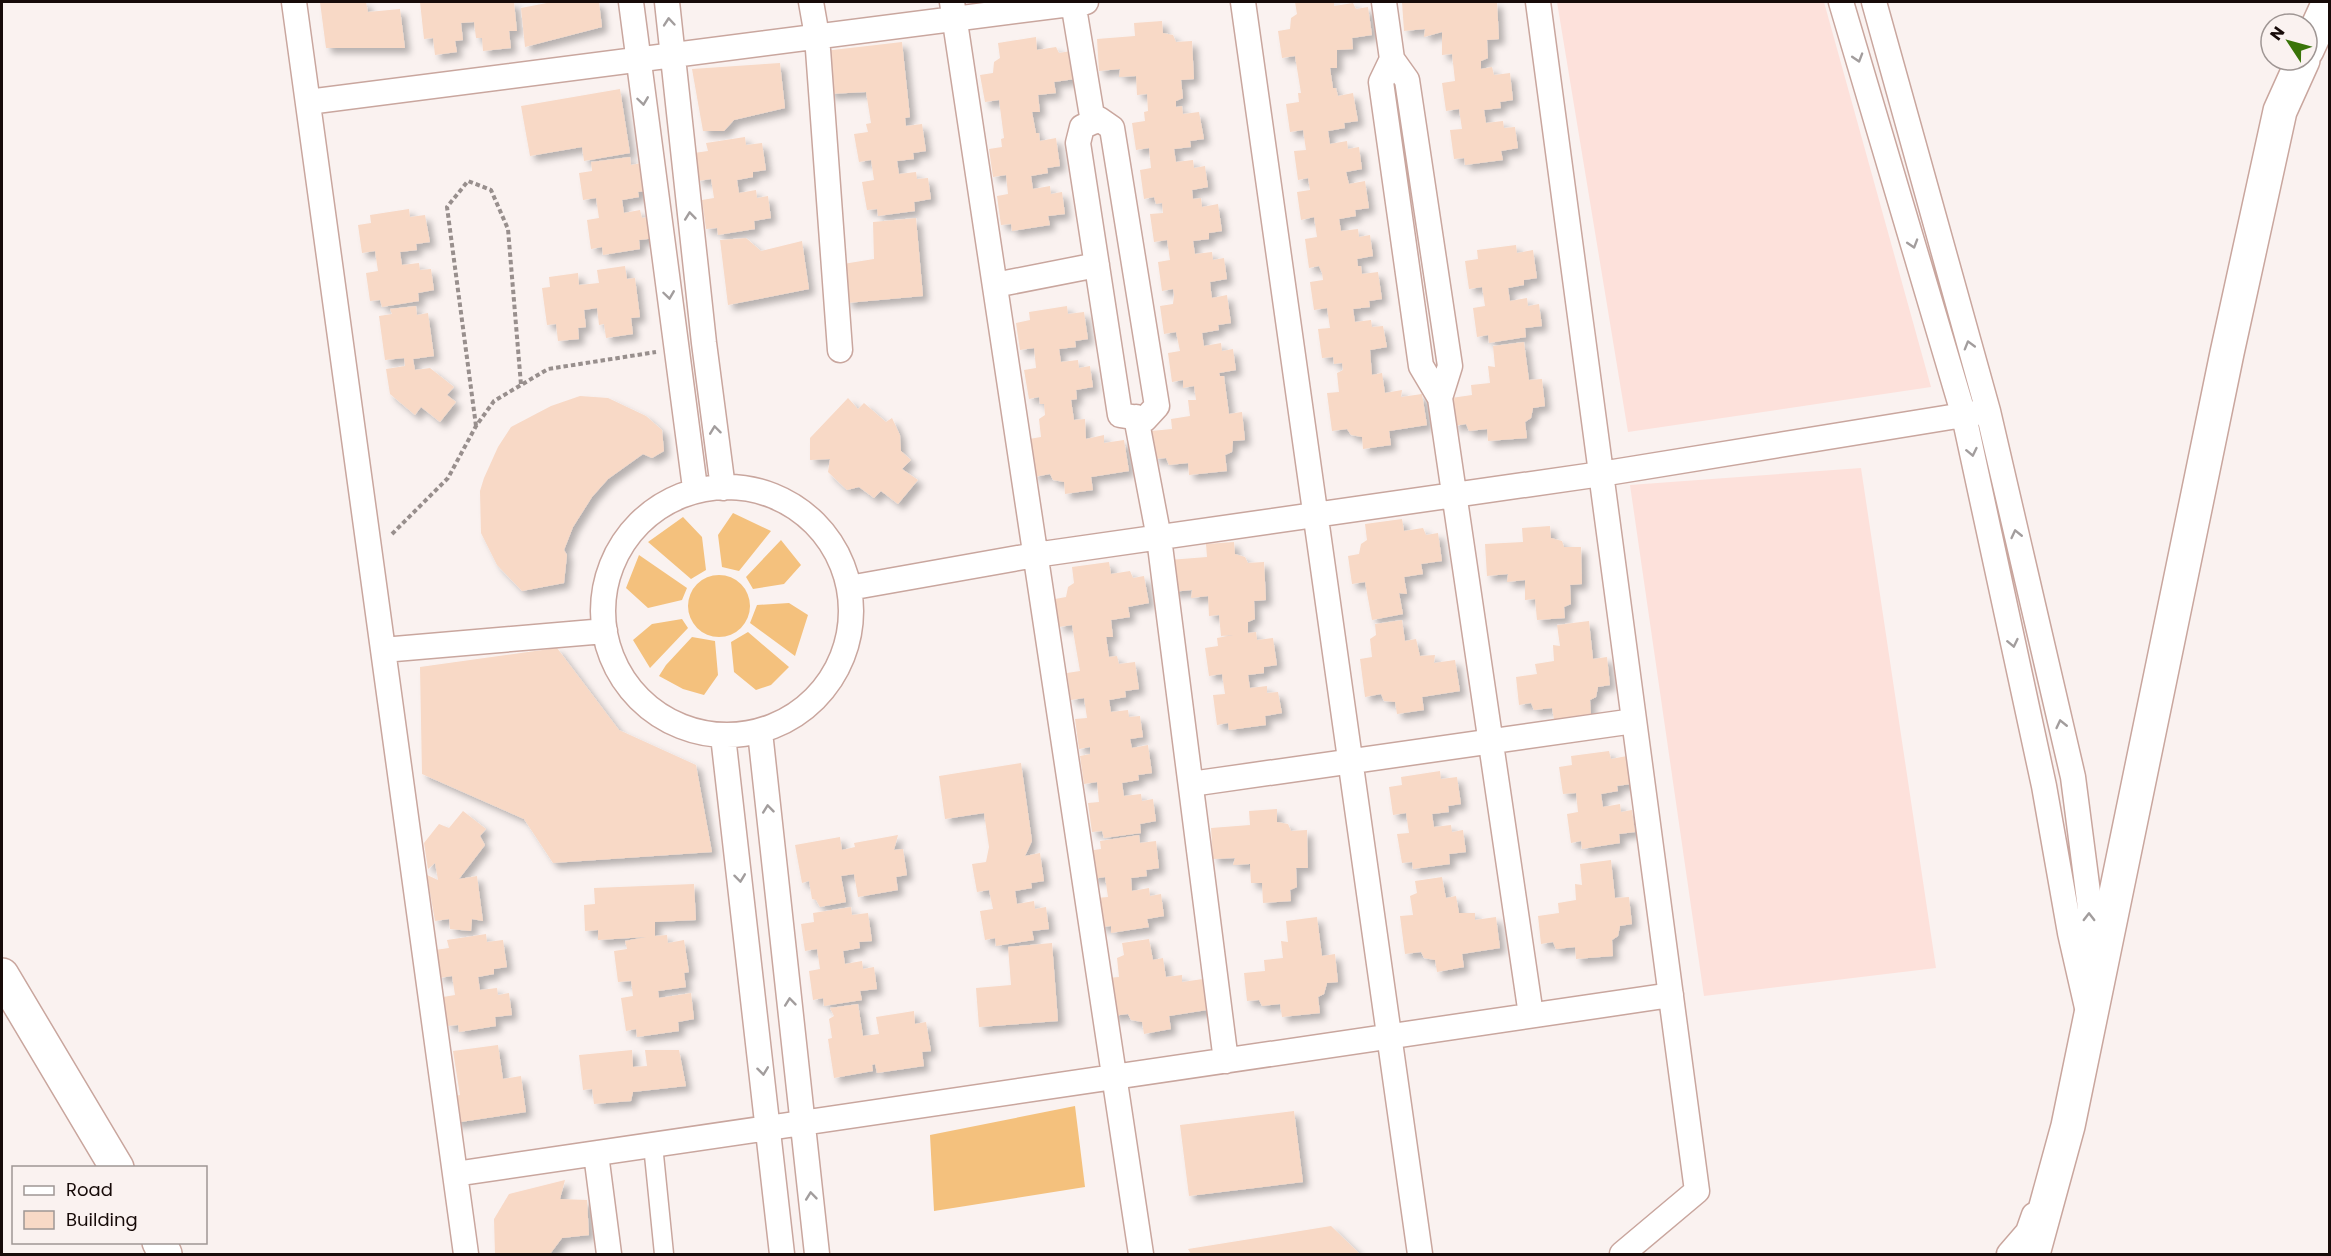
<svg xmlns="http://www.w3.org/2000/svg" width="2331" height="1256" viewBox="0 0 2331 1256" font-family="Poppins,sans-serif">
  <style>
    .built { fill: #fde1db }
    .garden { fill: #f4c17d }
    .building { fill: #f8d9c6; filter: url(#shadow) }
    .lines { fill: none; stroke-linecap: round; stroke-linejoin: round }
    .pedestrian-casing { stroke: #c9a69e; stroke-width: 21 }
    .minor-casing { stroke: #c9a69e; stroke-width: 27 }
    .primary-casing { stroke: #c9a69e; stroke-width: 36 }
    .path { stroke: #988f8d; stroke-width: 4; stroke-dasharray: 4.5 3; stroke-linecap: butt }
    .pedestrian { stroke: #fff; stroke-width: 18 }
    .minor { stroke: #fff; stroke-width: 24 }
    .primary { stroke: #fff; stroke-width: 33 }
    .oneway { stroke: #a29d9d }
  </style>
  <defs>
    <filter id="shadow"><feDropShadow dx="5.5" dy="5.5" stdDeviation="3" flood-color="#0004"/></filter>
  </defs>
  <rect width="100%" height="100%" fill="#faf2f0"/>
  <path class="built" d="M1557 2H1824L1931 387 1628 432Z
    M1861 468 1936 968 1704 996 1630 485Z"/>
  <path class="garden" d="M733 513 771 531 739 571 722 567 718 535Z
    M683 517 702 537 706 570 691 579 648 542Z
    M781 540 801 565 784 584 753 589 746 577Z
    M639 555 687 588 682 600 648 608 626 588Z
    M688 606a31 31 0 1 1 62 0a31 31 0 1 1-62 0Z
    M789 603 808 615 795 656 750 623 757 605Z
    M682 619 688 628 650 668 633 640 652 624Z
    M748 632 789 667 771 685 756 690 734 672 731 642Z
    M692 637 715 641 718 675 704 695 683 689 659 676 666 665Z
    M1075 1106 1085 1187 934 1211 930 1135Z"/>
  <path class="building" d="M320 2H366L368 12 400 9 405 48H326Z
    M420 2H514L517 31H509L511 48 483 51 482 38H476L474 22 461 23 463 40 455 41 457 52 435 55 433 38 424 39Z
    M552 2H599L602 27 525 47 521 8Z
    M1295 2H1334V6L1353 3 1356 9 1368 7 1372 35 1352 38 1353 49 1337 50V68H1330L1333 88H1336L1338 96 1353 93 1358 121 1344 123 1345 128 1328 131 1330 144 1347 141 1348 149 1359 147 1362 169 1346 172 1349 184 1365 181 1369 208 1355 210 1356 216 1339 219 1341 231 1358 229 1359 237 1370 235 1373 256 1357 259 1358 266H1361L1362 274 1378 272 1382 299 1369 301 1370 307 1353 309 1355 322 1371 320 1372 327 1383 326 1387 347 1370 350 1372 375 1382 373 1385 393 1402 390 1401 397 1422 394 1427 425 1389 431 1391 445 1363 449 1362 437 1351 435 1347 429 1332 431 1327 393 1339 392 1337 373 1343 370 1342 363 1334 364 1333 357 1322 358 1318 329 1330 328 1327 308 1314 310 1310 282 1323 280 1322 273 1319 266 1309 268 1305 239 1317 237 1314 217 1301 220 1297 192 1310 190 1308 178 1298 180 1294 151 1306 150 1303 130 1290 132 1286 104 1299 102 1298 93H1301L1295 56 1282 58 1278 31 1290 29 1291 18 1297 14Z
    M1402 2H1497L1499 39 1487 40 1488 58 1481 61V69L1492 67 1494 75 1510 73 1513 100 1500 102 1501 108 1484 110 1486 123 1503 121 1504 128 1515 127 1518 148 1501 151 1503 160 1465 165 1464 158 1454 159 1450 130 1462 129 1459 109 1446 111 1442 83 1455 81 1452 54 1442 55V32L1424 37 1425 29 1404 31Z
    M1162 21 1163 33 1173 35 1176 42 1192 41 1194 79 1181 80 1183 98 1176 101V107L1182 106 1183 114 1199 112 1204 139 1190 141 1191 147 1174 149 1176 162 1193 160 1194 168 1205 166 1208 187 1192 190 1193 199 1201 198 1202 207 1218 204 1222 231 1209 233V239L1193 241 1195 254 1212 252 1213 260 1224 258 1227 279 1210 282 1211 291 1212 298 1227 295 1231 323 1218 325 1219 330 1202 333 1204 346 1221 343 1222 351 1233 349 1236 370 1219 373 1220 376H1224L1229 414 1242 412 1245 440 1233 441 1232 452 1225 455 1227 471 1189 475 1188 463 1169 465 1166 458 1154 459 1151 431 1172 429 1171 419 1190 416 1188 400H1196L1194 386 1183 388V380L1172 382 1168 353 1180 351 1176 332 1164 334 1160 306 1173 304 1174 295 1173 289 1162 291 1158 262 1170 260 1167 240 1154 242 1150 214 1163 213 1162 203 1156 204 1154 197 1144 199 1140 170 1151 168 1149 148 1136 150 1132 123 1145 121 1144 112 1148 111 1147 94 1137 95 1136 76 1119 77 1120 69 1099 71 1097 39 1135 36 1134 23Z
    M1036 37 1037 50 1056 47 1059 53 1071 51 1075 79 1054 82 1056 93 1038 95 1040 112H1032L1036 133H1039L1040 141 1056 138 1060 166 1047 168 1048 173 1031 176 1033 189 1050 186 1051 194 1062 192 1065 214 1048 216 1050 225 1012 231 1011 224 1001 225 997 196 1008 194 1006 175 993 177 989 149 1002 147 1001 139 1004 138 999 100 985 102 980 75 993 73 994 62 1000 58 998 43Z
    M902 42 910 117 905 118 906 126 922 124 926 151 913 153 914 159 897 161 899 174 916 172 917 179 928 178 931 199 914 202 915 211 878 216 877 209 867 210 862 182 874 180 871 160 859 162 854 134 868 132 866 124 871 123 866 92 829 94 824 51Z
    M780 63 785 108 734 120 724 131H703L692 69Z
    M620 89 630 153 584 161 582 147 530 156 521 106Z
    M745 137 746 145 762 143 766 170 753 172V177L737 180 739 193 756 190 757 198 768 196 771 218 754 221 755 229 718 235 717 228 706 229 702 200 714 198 711 179 698 181 694 153 708 151 706 143Z
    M630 157 631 165 647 162 651 190 638 192 639 197 622 200 624 213 640 210 642 218 653 216 656 238 639 240 640 249 603 255 602 247 591 249 587 220 599 218 596 198 583 200 579 173 592 171 591 162Z
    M409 209 410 217 425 215 430 242 416 244 417 250 400 252 402 265 419 263 420 270 431 269 434 290 418 293 419 301 382 307 380 300 370 301 366 273 378 271 375 251 362 253 358 225 371 223 370 215Z
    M916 218 923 296 847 303 843 264 874 259 873 222Z
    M746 238 761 251 802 241 809 289 728 305 720 240Z
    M1516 245 1517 253 1533 250 1537 278 1524 280V285L1508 288 1510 301 1527 298 1528 306 1539 304 1542 326 1525 328 1526 337 1489 343 1488 335 1477 337 1473 308 1485 306 1482 287 1469 289 1465 261 1478 259 1477 250Z
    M625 266 627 279 635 278 640 317 631 318 633 334 606 338 604 324 599 325 597 308 584 310 586 327 578 328 579 339 558 341 556 324 547 325 542 288 550 287 549 277 578 273 579 285 599 283 597 270Z
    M416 306 417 315 428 313 434 356 413 359 415 370 430 368 454 387 447 395 456 402 440 422 421 407 415 415 390 394 386 369 405 366 404 358 385 360 379 316 392 314 390 309Z
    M1067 306 1068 314 1084 312 1088 339 1075 341 1076 347 1059 349 1061 362 1078 360 1079 368 1090 366 1093 387 1076 390 1077 399 1071 400 1074 420 1085 419 1086 439 1104 435V443L1124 440 1129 471 1091 477 1093 490 1065 494 1064 482 1053 480 1050 474 1034 477 1029 439 1041 437 1039 419 1045 415 1044 404H1040L1039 397 1029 399 1024 370 1036 368 1034 348 1020 350 1016 323 1030 320 1029 312Z
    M1524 342 1529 380 1542 379 1545 406 1533 408 1531 418 1525 422 1527 438 1488 441 1487 429 1469 431 1466 424 1454 426 1451 398 1472 395 1471 385 1490 383 1488 366 1495 367 1493 346Z
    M580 396 608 398 646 416 662 430 664 451 652 458 643 454 608 479 592 497 573 527 564 550 567 555 564 583 522 591 497 565 481 533 480 491 484 478 498 447 511 427 551 406Z
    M848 398 858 409 864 403 886 422 892 418 900 435 901 451 911 460 902 469 918 480 898 504 881 491 874 498 859 487 847 490 828 472 830 459 810 460V438Z
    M1402 519 1404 531 1423 528 1426 535 1438 533 1442 561 1421 564 1423 574 1404 577 1407 594 1399 593 1403 614 1372 620 1365 582 1352 584 1348 556 1359 554 1361 544 1367 540 1365 524Z
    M1550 526 1551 538 1562 541 1564 547H1581L1582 584 1570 585 1571 604 1564 607 1565 618 1537 620 1535 599 1525 600V580L1507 582 1508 574 1487 576 1485 544 1523 542 1522 528Z
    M1234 542 1235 554 1245 557 1248 563 1264 562 1266 600 1254 601 1255 619 1248 622V633L1256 632 1257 640 1273 638 1277 665 1264 667V673L1248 675 1250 688 1267 686V693L1278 692 1282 713 1265 716 1266 725 1229 730 1228 723 1217 725 1213 695 1225 694 1222 674 1209 676 1205 648 1218 646 1217 638 1233 635 1221 636 1219 615 1209 616 1208 596 1191 598 1192 590 1171 592 1169 560 1207 557 1206 544Z
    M1109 562 1111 574 1130 571 1133 578 1144 576 1149 603 1128 607 1130 617 1111 620 1113 637H1106L1109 657 1117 656 1119 664 1135 662 1139 689 1125 691 1126 697 1109 700 1111 712 1128 710 1129 717 1140 716 1143 737 1130 739 1132 748 1148 745 1152 773 1138 775 1139 780 1122 783 1124 796 1141 794 1142 801 1153 799 1156 821 1140 824 1141 833 1104 838 1102 831 1092 832 1088 803 1099 802 1097 782 1084 784 1080 756 1090 754V747L1079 749 1075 719 1087 718 1084 698 1071 700 1067 673 1080 671 1072 625 1059 627 1055 599 1066 597 1068 587 1074 583 1072 567Z
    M1402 620 1405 641 1416 639 1420 656 1435 655 1434 663 1455 660 1460 691 1422 697 1424 710 1397 714 1395 702 1384 701 1381 694 1365 697 1360 659 1372 657 1370 639 1376 635 1375 624Z
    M1589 621 1593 659 1607 657 1610 685 1598 687 1596 697 1590 700 1591 716 1554 720 1552 708 1534 710 1531 703 1519 705 1516 677 1537 674 1535 664 1554 661 1553 645 1560 646 1557 625Z
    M557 648 619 730 696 765 712 852 553 863 524 819 422 774 420 667Z
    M1609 751 1611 759 1627 756 1631 784 1617 786 1618 791 1601 794 1603 807 1620 804 1621 812 1632 810 1635 832 1619 834 1620 843 1582 849 1581 841 1571 843 1567 814 1578 812 1576 793 1563 794 1559 767 1572 765 1571 756Z
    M1021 763 1032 841 1025 856 1040 853 1044 881 1031 883 1032 888 1015 891 1017 904 1034 901 1035 909 1046 907 1049 929 1032 931 1034 940 996 946 995 938 985 940 980 911 993 909 989 890 977 892 972 864 986 862 989 847 984 813 945 819 939 776Z
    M1440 771 1441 779 1457 777 1461 804 1448 806 1449 812 1432 814 1434 827 1451 825 1452 832 1463 830 1466 852 1449 854 1450 864 1413 869 1412 862 1402 863 1397 834 1409 833 1406 813 1393 815 1389 787 1402 785 1401 777Z
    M1277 809V822L1288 824 1291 831 1307 830 1308 868H1296L1297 887 1290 890 1291 901 1263 903 1262 883H1251L1250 864 1233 865 1235 858 1213 859 1211 828 1250 825 1249 811Z
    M463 811 486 829 480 836 485 845 459 879 477 876 483 921 472 919 471 931 450 929 449 919 435 921 427 875 438 880 435 863 428 869 424 843 439 824 449 828Z
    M898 835 894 850 903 849 907 875 896 877 898 890 858 897 854 874 841 876 846 902 820 907 816 900 812 899 809 881 802 883 795 845 840 837 842 850 855 847 854 843Z
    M1139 835 1140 843 1156 841 1159 868 1146 870 1147 876 1131 878 1132 891 1149 888 1150 896 1161 894 1164 916 1147 919 1149 927 1111 933V926L1100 927 1096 898 1108 897 1105 877 1092 879 1088 851 1101 849 1100 841Z
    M1611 860 1615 898 1629 897 1632 924 1620 926 1618 936 1612 940 1613 956 1576 959 1575 947 1556 949 1553 942 1541 944 1538 916 1559 913 1558 903 1576 900 1575 884 1582 885 1580 864Z
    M1442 877 1446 898 1456 896 1459 913H1475V920L1496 917 1500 948 1462 954 1464 967 1437 972 1435 960 1424 958 1421 952 1405 954 1400 916 1413 915 1410 896 1417 893 1415 881Z
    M694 884 696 920 655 922V936L667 935 668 943 684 940 689 972 684 973 686 987 658 991 659 998 691 993 694 1019 678 1022 679 1031 637 1037 636 1029 626 1031 621 998 633 996 631 981 618 982 614 951 627 949 625 941 646 937 598 940V930L585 931 584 905 595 904 594 888Z
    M851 907 852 915 868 913 872 941 859 942 860 948 843 951 845 964 862 961 863 969 874 967 877 989 860 991 862 1000 824 1006 823 998 813 1000 809 971 820 969 817 949 805 951 801 924 814 922 813 913Z
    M1317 917 1322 956 1335 954 1338 982 1327 983 1324 994 1318 997 1320 1013 1282 1017 1280 1004 1262 1006 1259 1000 1247 1001 1244 973 1265 971 1264 960 1283 958 1281 941 1288 942 1286 921Z
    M486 934 487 942 503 940 507 967 494 969V974L478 977 480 990 497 988 498 995 509 993 512 1015 495 1017 496 1026 459 1032 458 1025 447 1026 443 997 455 995 452 976 439 978 435 950 449 948 447 940Z
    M1149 939 1153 960 1163 958 1166 977 1182 975V982L1203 979 1207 1010 1169 1016 1171 1029 1144 1034 1142 1022 1131 1020 1128 1014 1112 1016 1107 978 1119 977 1117 958 1124 955 1122 943Z
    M1052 943 1058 1021 979 1027 976 988 1011 985 1008 947Z
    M858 1004 863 1036 879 1034 876 1017 914 1011 915 1024 926 1022 931 1051 922 1052 924 1066 877 1073 875 1064 872 1065 873 1071 834 1078 828 1039 832 1038 829 1019 834 1016 830 1008Z
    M498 1045 503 1079 521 1076 526 1112 454 1123 450 1097 460 1095 453 1051Z
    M632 1050 633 1067 647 1066 645 1050H679L686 1086 633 1092 631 1101 594 1104 592 1089 583 1090 579 1055Z
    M1294 1111 1303 1182 1189 1196 1180 1125Z
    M565 1180 560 1199 587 1200 589 1235 562 1238 550 1254H495L494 1219 509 1194Z
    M1331 1226 1360 1254H1191L1188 1249Z"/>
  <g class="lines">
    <defs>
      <path id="pedestrian" d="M653 1145 664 1254"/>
      <path id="minor" d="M294 2 466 1254
        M631 2 695 488
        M667 2 704 343 723 488
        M811 2 817 36 840 350
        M952 2 1141 1254
        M1073 2 1093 122
        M1243 2 1420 1254
        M1384 2 1392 59
        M1538 2 1697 1191 1622 1254
        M1841 2 1964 416 2044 786 2070 933 2088 1012
        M1874 2 1988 411 2073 777 2090 908 2089 973
        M1392 59 1407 80 1450 366 1440 398 1421 366 1381 82Z
        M308 102 1086 2
        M1099 119 1112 128 1157 406 1145 419 1120 415 1078 143 1082 127Z
        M995 285 1097 265
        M1440 398 1531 1015
        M1136 417 1159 538 1226 1061
        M603 611a124 124 0 1 1 248 0a124 124 0 1 1-248 0Z
        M849 588 1035 555 1601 474 1988 411
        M383 650 605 631
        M760 732 817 1254
        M723 736 782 1254
        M1191 784 1634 721
        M596 1154 609 1254
        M455 1174 1671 995
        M2009 1254 2028 1232 2034 1215"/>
      <path id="primary" d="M2307 50 2329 2
        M2 975 117 1168
        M159 1242 165 1254
        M2033 1254 2068 1126 2227 353 2280 111 2303 60"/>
    </defs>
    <use href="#pedestrian" class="pedestrian-casing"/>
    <use href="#minor" class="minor-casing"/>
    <use href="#primary" class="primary-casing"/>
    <path class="path" d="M476 426 447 207 468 181 491 190 508 229 521 385
      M392 534 448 478 476 426 494 401 548 369 656 352"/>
    <use href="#pedestrian" class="pedestrian"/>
    <use href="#minor" class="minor"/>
    <use href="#primary" class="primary"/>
  </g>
  <defs><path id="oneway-chevron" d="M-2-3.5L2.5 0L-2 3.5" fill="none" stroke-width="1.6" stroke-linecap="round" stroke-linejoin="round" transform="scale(1.5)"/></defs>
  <g class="oneway">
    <use href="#oneway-chevron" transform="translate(669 22) rotate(-95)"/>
    <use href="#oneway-chevron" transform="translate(1858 58) rotate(73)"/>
    <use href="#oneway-chevron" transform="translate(643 101) rotate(82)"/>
    <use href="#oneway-chevron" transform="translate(690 216) rotate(-96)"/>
    <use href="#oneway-chevron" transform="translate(1913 244) rotate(73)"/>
    <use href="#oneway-chevron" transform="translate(669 295) rotate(82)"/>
    <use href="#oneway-chevron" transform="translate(1969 345) rotate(-106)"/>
    <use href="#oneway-chevron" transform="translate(715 430) rotate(-97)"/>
    <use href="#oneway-chevron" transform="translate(1972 452) rotate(78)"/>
    <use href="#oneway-chevron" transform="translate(2016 534) rotate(-103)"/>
    <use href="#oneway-chevron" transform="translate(2013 643) rotate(78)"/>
    <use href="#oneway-chevron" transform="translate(2061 724) rotate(-103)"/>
    <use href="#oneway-chevron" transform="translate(768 809) rotate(-96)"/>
    <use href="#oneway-chevron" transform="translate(740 878) rotate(83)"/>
    <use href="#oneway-chevron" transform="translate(2089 917) rotate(-90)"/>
    <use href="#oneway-chevron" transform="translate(790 1002) rotate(-96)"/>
    <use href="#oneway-chevron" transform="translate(763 1071) rotate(83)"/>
    <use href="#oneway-chevron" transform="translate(811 1196) rotate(-96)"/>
  </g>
  <rect width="2331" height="1256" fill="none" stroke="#170b09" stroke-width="6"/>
  <rect x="12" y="1166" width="195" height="78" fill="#faf2f0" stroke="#9f9694" stroke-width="1.5"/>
  <rect x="24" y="1186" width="30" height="9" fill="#ffffff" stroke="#9f9694" stroke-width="1.5"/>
  <text x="66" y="1196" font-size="18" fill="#170b09">Road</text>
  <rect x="24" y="1211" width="30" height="18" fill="#f8d9c6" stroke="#9f9694" stroke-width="1.5"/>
  <text x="66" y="1226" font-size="18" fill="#170b09">Building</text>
  <g transform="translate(2289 42) rotate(306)"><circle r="28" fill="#faf2f0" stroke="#9f9694" stroke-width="1.5"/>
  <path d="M0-4.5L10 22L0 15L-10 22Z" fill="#397409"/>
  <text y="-9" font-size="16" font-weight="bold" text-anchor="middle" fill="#170b09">N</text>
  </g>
</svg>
